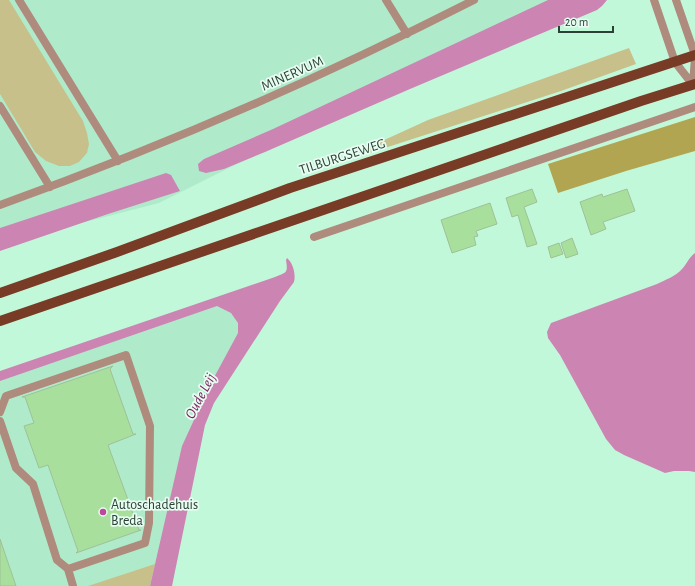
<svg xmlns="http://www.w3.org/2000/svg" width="695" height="586" viewBox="0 0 695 586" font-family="'Alegreya Sans',sans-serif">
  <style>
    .built { fill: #afebcb }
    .green { fill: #c7c08b }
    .forest { fill: #b2a551 }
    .water { fill: #cc84b3 }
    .building { fill: #a8df9d; stroke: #9ec198 }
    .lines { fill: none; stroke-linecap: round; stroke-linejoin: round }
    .lane { stroke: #af8b7e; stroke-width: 8 }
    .street { stroke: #af8b7e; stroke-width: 8 }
    .primary { stroke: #783c26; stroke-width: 10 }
    .poi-dot { fill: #be479c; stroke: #e8fdf1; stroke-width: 1.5 }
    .labels { text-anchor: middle; stroke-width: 3.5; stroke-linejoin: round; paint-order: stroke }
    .street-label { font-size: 14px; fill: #2b4135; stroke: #e8fdf1 }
    .poi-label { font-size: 14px; fill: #2b4135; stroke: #e8fdf1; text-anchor: start }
    .water-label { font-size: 15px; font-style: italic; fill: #7a2663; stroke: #e8fdf1 }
  </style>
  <rect width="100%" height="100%" fill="#c2f8da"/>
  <path class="built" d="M0 0H565L159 203 0 244Z
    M244 295 251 320 210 391 155 564 150 586H0V379Z"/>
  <path class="green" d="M0 0H9L83 121 87 133 89 144 87 153 79 162 70 166H59L46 161 35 152 0 94Z
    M629 48 636 64 561 91 323 168 428 120Z
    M155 564 150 586H88Z"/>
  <path class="forest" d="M695 117V151L626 171 558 193 548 164Z"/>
  <path class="water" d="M548 0H607L602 6 597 10 410 89 265 152 224 169 206 173 199 171 198 164 204 159 273 129Z
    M166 173 171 175 180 191 108 214 0 251V228Z
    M695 253V472L689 471H674L665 473 624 455 615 450 606 439 560 355 548 338 547 332 551 323 657 284C665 280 676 276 682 269 687 264 689 257 695 253Z
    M287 258C293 263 296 274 294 282L280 301 214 403 205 425 172 586H150L182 446 210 385 238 333V323L231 313 217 306 0 381V371L275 277C287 272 288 273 286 260Z"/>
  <path class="building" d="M532 189 537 202 524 207 537 244 527 247 518 215 512 217 506 198Z
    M627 189 635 211 603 222 606 229 591 235 580 202 602 194 603 197Z
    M490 203 497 224 476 231 478 236 474 237 476 245 452 253 441 220Z
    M572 238 578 254 566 258 561 243Z
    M559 243 563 254 551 258 548 247Z
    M113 366 110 369 133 434H136L108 445 139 530H141L76 553 78 551 48 465 39 468 24 426 34 423 25 397H22Z
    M0 539 16 586H0Z"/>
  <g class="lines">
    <path class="lane" d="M386 0 407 34
      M0 412 6 396 126 355 150 426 149 523 145 543 68 569
      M0 421 16 468 33 484 57 560 68 569 73 586"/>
    <path class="street" d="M19 0 118 161
      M654 0 675 62 693 85
      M676 0 695 55
      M693 85 695 57
      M0 106 50 187
      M0 205C162 147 321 78 474 0
      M314 237 695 107"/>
    <path class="primary" d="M0 293 117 252 290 188 695 55
      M0 321 641 101 695 84"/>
  </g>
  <circle class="poi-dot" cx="103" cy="512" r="4"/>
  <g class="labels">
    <g class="street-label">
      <text transform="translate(292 73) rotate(-24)" y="5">MINERVUM</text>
      <text transform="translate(342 156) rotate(-18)" y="5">TILBURGSEWEG</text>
    </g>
    <g class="poi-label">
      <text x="111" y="509">Autoschadehuis<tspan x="111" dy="16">Breda</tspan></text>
    </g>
    <g class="water-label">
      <text transform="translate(200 396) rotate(-62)" y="5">Oude Leij</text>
    </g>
  </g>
  <path d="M559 26v6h54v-6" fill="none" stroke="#2b4135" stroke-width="2"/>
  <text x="565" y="26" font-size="12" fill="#2b4135" stroke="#e8fdf1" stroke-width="3" paint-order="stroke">20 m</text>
</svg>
